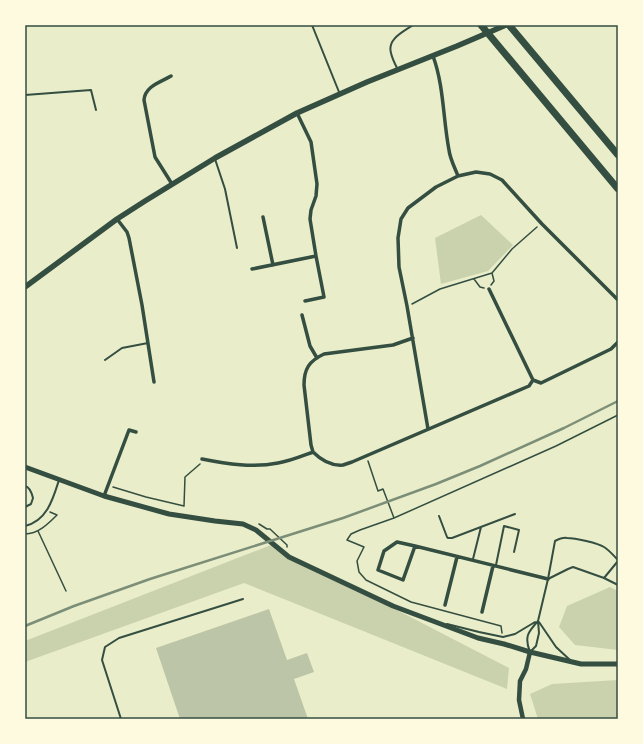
<svg xmlns="http://www.w3.org/2000/svg" width="643" height="744" viewBox="0 0 643 744" font-family="Signika,sans-serif">
  <style>
    .green { fill: #cad2ad }
    .building { fill: #bcc5a7 }
    .lines { fill: none; stroke-linecap: round; stroke-linejoin: round }
    .path { stroke: #344e41; stroke-width: 1.5 }
    .service { stroke: #344e41; stroke-width: 2 }
    .minor { stroke: #344e41; stroke-width: 3.5 }
    .tertiary { stroke: #344e41; stroke-width: 4.5 }
    .secondary { stroke: #344e41; stroke-width: 5 }
    .primary { stroke: #344e41; stroke-width: 5.5 }
    .motorway { stroke: #344e41; stroke-width: 7 }
    .rail { stroke: #7c8e77; stroke-width: 2.5 }
    .neatline { fill: none; stroke: #344e41; stroke-width: 1.5 }
  </style>
  <rect width="100%" height="100%" fill="#e9edc9"/>
  <path class="green" d="M481 215 513 245 488 271 441 284 435 238Z
    M271 545 509 668 507 689 244 583 25 662V641Z
    M610 587 618 591V650L575 645 559 627 567 606Z
    M618 680V719H538L530 694 552 684Z"/>
  <path class="building" d="M269 609 287 660 307 653 314 672 294 679 308 719H180L156 648Z"/>
  <g class="lines">
    <path class="path" d="M474 279 480 287 484 288
      M491 285 494 281 492 273
      M412 304 440 289 492 273 512 249 537 227
      M368 461 378 491 383 489 394 518
      M113 487 146 497 184 506 185 477 200 464
      M259 524 267 529H270L287 545V547
      M38 531 66 591
      M25 534C38 534 48 524 57 515L50 512
      M502 633 501 626 411 602 366 580 359 572 357 561 364 547 347 540 351 534 360 530 394 518 556 446 618 415"/>
    <path class="service" d="M312 25 339 92
      M397 68C395 64 392 58 391 53 387 39 403 32 413 25
      M25 95 91 90 96 110
      M215 159 225 189 237 248
      M105 360 122 348 148 343
      M25 486C30 487 32 494 33 498L31 504 25 507
      M439 516 447 537 448 538H452L515 514
      M25 526C47 521 53 499 59 480
      M473 559 481 527
      M496 565 504 526 519 530 514 552
      M604 578 618 561
      M548 579 568 569 573 567 604 578 618 585
      M538 621C528 632 524 637 530 652L536 646 539 633 538 621 548 579 555 541C559 539 563 537 567 538 575 538 598 543 604 547 609 550 614 556 618 560
      M539 622 556 647 570 660
      M447 624 479 632 503 637 515 634 535 622
      M121 719 102 660 105 647 119 638 243 599"/>
    <path class="minor" d="M433 56C444 86 443 119 449 150 450 159 455 168 458 176L476 172 490 174 502 180 542 224 618 300
      M171 76C161 82 145 86 144 100L155 157 172 184
      M263 217 273 265
      M117 219 127 232 129 238 142 305 154 382
      M252 269 316 256 310 219 311 210 316 196 317 184 311 142 297 113
      M489 289 533 380
      M305 301 324 297 316 256
      M302 315 310 346 317 358
      M428 429 407 306 399 267 398 238 401 219 408 208 436 187 458 176
      M313 452 311 445 304 385C304 369 309 361 324 354L393 345 413 338
      M202 459C227 464 253 468 278 463 290 461 302 456 313 452 321 460 332 466 343 465 346 464 349 463 352 462L529 386 533 380 541 383 611 349 618 342
      M104 496 129 430 136 432
      M415 546 397 542 384 551 378 570 403 580 415 546 548 579
      M445 605 457 557
      M482 612 493 566"/>
    <path class="tertiary" d="M523 719 519 700 520 681 526 669 530 652"/>
    <path class="secondary" d="M25 467 104 496 169 514 215 521 243 524 256 530 289 557 393 606 478 638 504 644 530 652 581 664H618"/>
    <path class="primary" d="M25 287 117 219 145 201 215 158 297 113 367 82 457 46 506 25"/>
    <path class="motorway" d="M481 25 618 189
      M509 25 618 155"/>
    <path class="rail" d="M25 626 74 606 150 579 343 518 436 484 480 466 564 428 618 401"/>
  </g>
  <rect width="643" height="744" fill="none" stroke="#fefae0" stroke-width="52"/>
  <rect x="26" y="26" width="591" height="692" class="neatline"/>
</svg>
